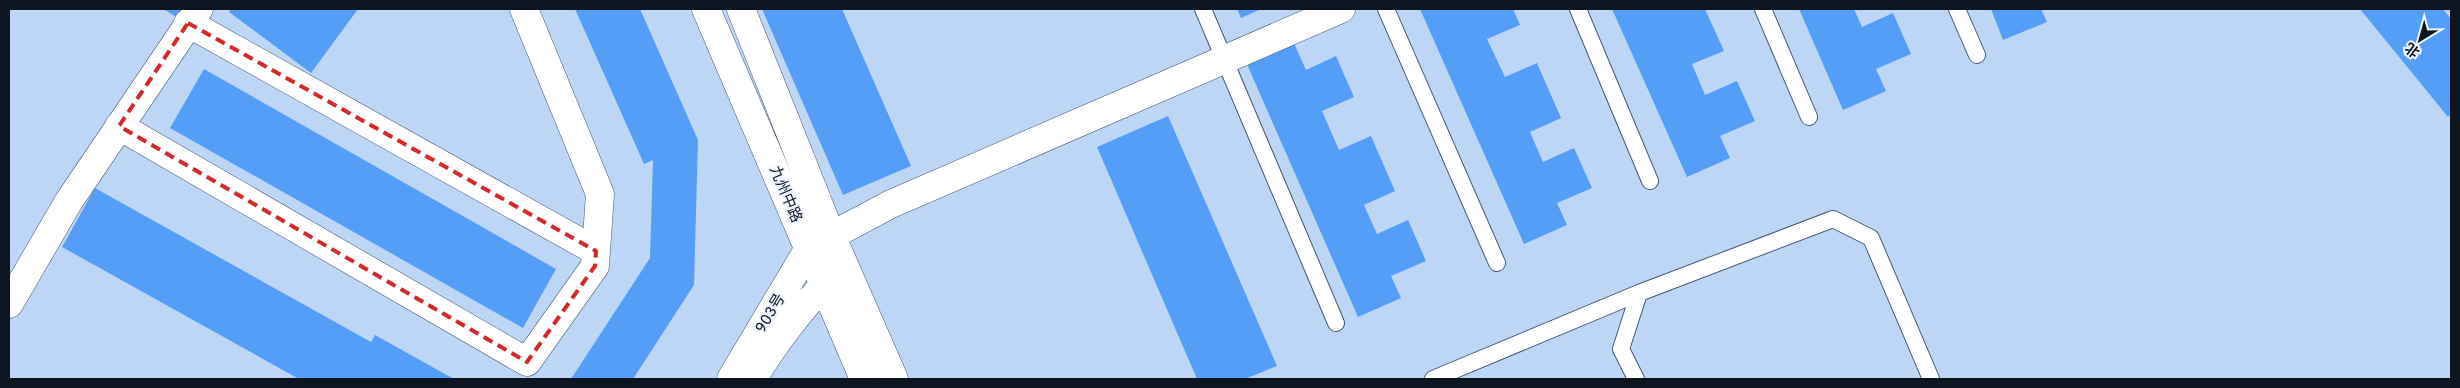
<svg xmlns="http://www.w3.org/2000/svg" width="2460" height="388" viewBox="0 0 2460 388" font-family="Overpass,'Noto Sans SC',sans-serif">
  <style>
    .building { fill: #559ef7 }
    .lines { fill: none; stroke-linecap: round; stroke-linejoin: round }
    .service-casing { stroke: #455974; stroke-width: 18 }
    .minor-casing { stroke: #455974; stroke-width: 29 }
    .tertiary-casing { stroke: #455974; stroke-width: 29 }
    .service { stroke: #fff; stroke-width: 16 }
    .minor { stroke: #fff; stroke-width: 28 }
    .tertiary { stroke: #fff; stroke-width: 28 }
    .marked { fill: none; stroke: #d62828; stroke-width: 4; stroke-dasharray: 10 6; stroke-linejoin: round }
    .labels { text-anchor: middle; stroke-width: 4; stroke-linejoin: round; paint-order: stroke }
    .street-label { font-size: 15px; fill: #0d1520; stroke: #eef5ff }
  </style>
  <rect width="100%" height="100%" fill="#bed6f5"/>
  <path class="building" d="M163 9H188L182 20Z
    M231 9H358L311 73 229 12Z
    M575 9H640L698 140 694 285 633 379H571L650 258 653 160 644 164Z
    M762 9H842L911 166 843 195Z
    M1237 9H1261L1241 18Z
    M1420 9H1513L1520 25 1487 39 1505 77 1537 63 1561 118 1530 132 1543 162 1574 148 1592 188 1557 203 1567 225 1524 244Z
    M1612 9H1705L1724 51 1692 64 1705 95 1737 81 1755 121 1720 136 1730 158 1687 177Z
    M1799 9H1854L1862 27 1893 13 1911 54 1876 69 1886 91 1843 110Z
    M1991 9H2041L2047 22 2003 40Z
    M2360 9H2443L2451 19V114L2448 117Z
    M1293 41 1306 70 1336 56 1354 97 1322 111 1339 150 1371 136 1395 191 1364 205 1377 234 1408 220 1426 261 1391 276 1401 298 1358 317 1246 62Z
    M204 69 556 269 523 328 170 128Z
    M1168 116 1277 366 1245 379H1197L1097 147Z
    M95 188 371 342 375 335 454 379H299L62 247Z"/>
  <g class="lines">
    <defs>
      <path id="service" d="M1203 9 1336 323
        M1386 9 1497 263
        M1578 9 1650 181
        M1763 9 1809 117
        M1957 9 1977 55
        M1433 379 1639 293
        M1636 379 1621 349 1639 293 1833 219 1871 238 1931 379"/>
      <path id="minor" d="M188 23 596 251
        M119 126 527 362 595 266 600 194 524 9
        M810 247 891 204 1341 9
        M9 304 69 201 199 9"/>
      <path id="tertiary" d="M706 9 864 379
        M741 9 831 235 894 379
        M731 379 809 248
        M753 379C770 349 809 296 836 275"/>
    </defs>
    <use href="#service" class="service-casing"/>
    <use href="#minor" class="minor-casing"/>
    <use href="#tertiary" class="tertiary-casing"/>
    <use href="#service" class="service"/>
    <use href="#minor" class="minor"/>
    <use href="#tertiary" class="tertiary"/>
  </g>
  <path class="marked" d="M188 23 596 251 595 266 527 362 119 126Z"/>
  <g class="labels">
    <g class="street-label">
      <text transform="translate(786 194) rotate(67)" y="5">九州中路</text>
      <text transform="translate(770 313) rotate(-59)" y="5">903号</text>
    </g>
  </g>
  <rect width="2460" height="388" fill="none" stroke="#0d1520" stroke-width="20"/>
  <g transform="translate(2420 40) rotate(217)" stroke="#eef5ff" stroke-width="4" paint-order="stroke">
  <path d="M0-4L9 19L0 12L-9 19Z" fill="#0d1520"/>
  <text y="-8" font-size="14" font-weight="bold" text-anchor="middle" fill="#0d1520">北</text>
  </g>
</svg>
